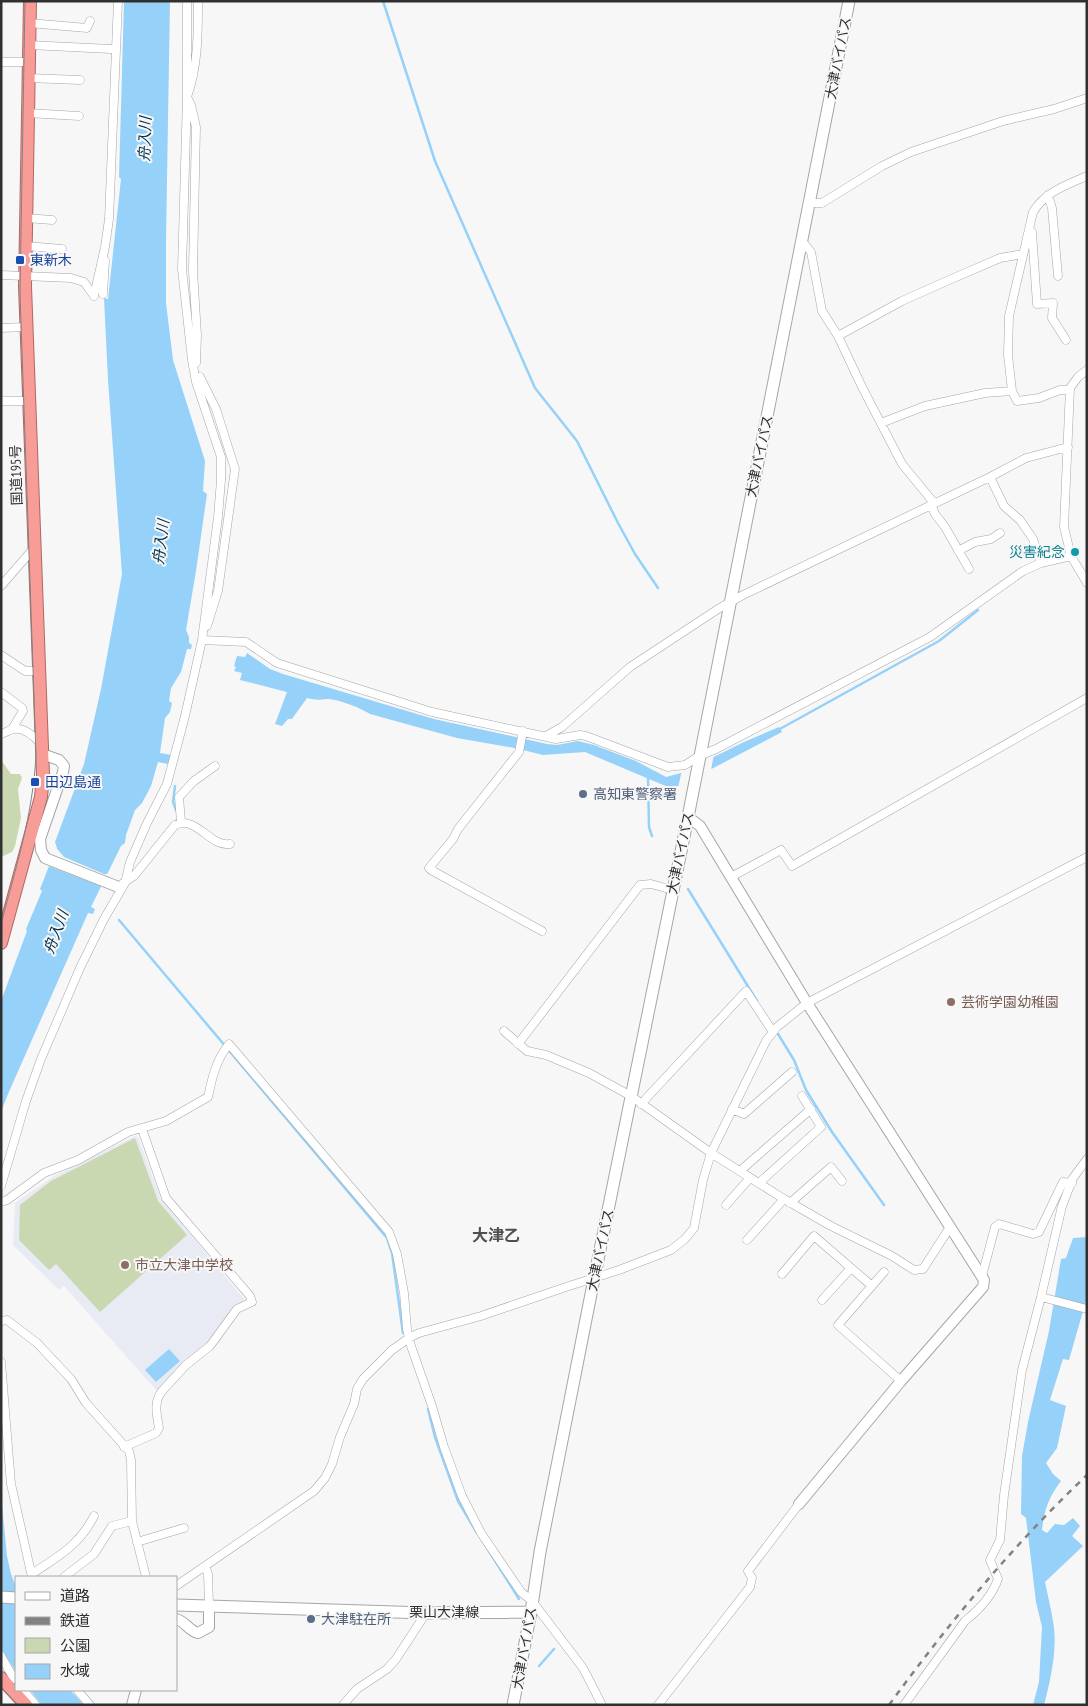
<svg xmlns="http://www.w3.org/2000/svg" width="1088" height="1706" viewBox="0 0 1088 1706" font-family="'PT Sans Narrow','Noto Sans JP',sans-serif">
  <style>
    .built { fill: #e8ebf3 }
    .green { fill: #cad8b2 }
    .water { fill: #96d1f9 }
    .pier { fill: #f7f7f8 }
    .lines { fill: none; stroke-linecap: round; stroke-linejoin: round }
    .stream { stroke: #96d1f9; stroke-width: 2.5 }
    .minor-casing { stroke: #a6a6a7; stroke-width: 9 }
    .tertiary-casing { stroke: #a6a6a7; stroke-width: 12 }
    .secondary-casing { stroke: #a6a6a7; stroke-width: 13 }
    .trunk-casing { stroke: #b16762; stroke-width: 14 }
    .minor { stroke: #fff; stroke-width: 8 }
    .tertiary { stroke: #fff; stroke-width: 10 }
    .secondary { stroke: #fff; stroke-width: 11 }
    .trunk { stroke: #f89c97; stroke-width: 12 }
    .tram { stroke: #828282; stroke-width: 1 }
    .rail { stroke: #828282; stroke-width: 2.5; stroke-dasharray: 6 6; stroke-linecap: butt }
    .transit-dot { fill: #1a4fb4; stroke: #f7f7f8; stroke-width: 2 }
    .culture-dot { fill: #0f9aa8; stroke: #f7f7f8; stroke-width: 2 }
    .service-dot { fill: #5c6f8a; stroke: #f7f7f8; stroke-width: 2 }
    .education-dot { fill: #8d6e63; stroke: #f7f7f8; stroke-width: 2 }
    .labels { text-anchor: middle; stroke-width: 4; stroke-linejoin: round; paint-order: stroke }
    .street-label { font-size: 14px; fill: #303030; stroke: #f7f7f8 }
    .transit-label { font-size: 14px; fill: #164399; stroke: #f7f7f8; text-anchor: start }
    .culture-label { font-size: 14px; fill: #0d838f; stroke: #f7f7f8; text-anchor: end }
    .service-label { font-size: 14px; fill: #4e5e75; stroke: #f7f7f8; text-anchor: start }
    .education-label { font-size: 14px; fill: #785e54; stroke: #f7f7f8; text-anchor: start }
    .water-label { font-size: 15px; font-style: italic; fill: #01334d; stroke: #f7f7f8 }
    .quarter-label { font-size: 16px; font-weight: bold; fill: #4e4f50; stroke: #f7f7f8 }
  </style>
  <rect width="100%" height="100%" fill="#f7f7f8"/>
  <path class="built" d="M135 1136 138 1137 161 1199 245 1300 235 1307 210 1342 184 1362 157 1391 64 1286 59 1290 13 1245 15 1203 54 1176Z"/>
  <path class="green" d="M1 760 11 774H20L22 778 18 789 21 818 15 846 12 852 1 857Z
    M135 1138 158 1201 187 1235 100 1312 56 1264 49 1270 19 1240 20 1205 51 1181Z"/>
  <path class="water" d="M124 1H170L166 240V303L173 360 205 461 203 491 207 494 196 571 186 630 189 637V643L192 645 191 649H187L181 672 171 688 169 701 172 703 170 712 165 718 160 753 171 755 168 764 158 762 151 786 142 803 135 810 126 835 125 843 121 846 91 907 95 909 93 914 88 913 8 1094 1 1112V1001L27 931 26 929 42 891 40 889 49 866 57 848 55 842 84 764 101 689 122 574 108 380 104 298 108 299 121 179 119 177Z
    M247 653 270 669 283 674 434 719 547 744 557 745 578 741 594 745 636 761 666 777 681 773 744 742 779 727 782 732 679 786 668 787 585 752 543 755 515 748 457 738 370 714C361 708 338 699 327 699 319 700 315 700 307 698L292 719H288L282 726 275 724 287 692 240 680 242 673 234 671 236 667 234 666 237 656 245 657Z
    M1087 1237V1297L1069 1360 1063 1359 1050 1400 1066 1406 1057 1448 1046 1463 1053 1474 1061 1481C1049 1497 1044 1510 1042 1530L1047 1533 1055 1524 1064 1525 1073 1518 1080 1526 1072 1536 1083 1546 1045 1582C1048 1597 1052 1612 1054 1628 1057 1651 1050 1683 1044 1705H1033L1039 1682 1042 1627 1036 1602 1026 1518 1021 1514 1022 1456 1028 1422 1049 1331 1061 1259 1066 1258 1073 1238Z
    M169 1349 180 1361 156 1382 145 1370Z
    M1 1495 7 1556 11 1574 16 1587V1672L1 1649Z
    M30 1690H70L84 1705H42Z"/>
  <path class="pier" d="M714 754 711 770 678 788 682 770Z
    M53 844 64 857 104 874H110L103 887 46 865 55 848Z"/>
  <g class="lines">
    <path class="stream" d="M383 1 435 161 535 388 577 441 618 523 635 554 658 588
      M778 730 939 641 978 610
      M648 776 649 827 652 836
      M175 786 173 802 176 810
      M688 889 757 1001
      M119 920 387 1238 392 1253 403 1333
      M778 1034 794 1060 806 1090 832 1132 884 1205
      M428 1409 435 1437 458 1501 477 1533
      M480 1537 519 1599
      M539 1666 554 1649"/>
    <defs>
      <path id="minor" d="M29 23 87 28 90 21
        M29 45 111 49
        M1 62H28
        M28 78 80 80
        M27 113 79 116
        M1048 195 1052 208 1058 276
        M810 203H822L882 166 911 152 1003 121 1054 109 1087 98
        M26 218 52 220
        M1032 232 1037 304 1053 303 1052 318 1066 340
        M802 241 811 252 822 311 838 336 862 387 902 464 934 503
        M26 246 62 249
        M1 275 71 278 84 282 94 296
        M103 294 105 261
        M94 296 105 247 109 219 118 1
        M1 328 26 327
        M838 336 902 301 949 280 1000 258 1023 254
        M196 363 197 335 193 271 196 127 191 105 187 97C198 66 198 35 198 1
        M1087 370 1078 377 1070 388 1064 527 1071 556 1087 583
        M200 377 216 409 235 469 218 591 207 626
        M1012 391 1017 401 1039 398 1060 390H1070
        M1 401H29
        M881 423 925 406 985 393 1012 391 1008 355 1009 316 1033 212C1045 192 1066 185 1087 176
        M990 477 1004 506 1020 520 1033 539 1041 563
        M931 504 935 514 945 527 969 569
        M958 551 975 542 991 539 1000 533
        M1 586 34 548
        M202 640 246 642 277 663 432 712 556 739 580 735 586 736 668 767 685 765 699 756 716 749 930 637 1023 571 1041 563 1071 556
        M1 655 25 671H39
        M1 692 22 708 23 711 12 729
        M523 731 519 752 458 829 453 839 429 868 431 870 542 931
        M1 734C5 733 9 730 13 729 24 727 34 736 41 744
        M546 736 562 727 630 667 718 609 743 595 990 477 1026 458 1068 447
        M181 822 179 797 194 781 215 766
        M731 877 781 850 792 866 1087 698
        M123 883 134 876 175 825C197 815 209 847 230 844
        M504 1031 527 1051 546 1055 589 1073 631 1096 711 1153 784 1199 831 1226 892 1256 914 1270 923 1269 950 1227
        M518 1044 640 885 651 884 673 890
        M641 1104 746 991 773 1032
        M732 1109 744 1114 792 1072
        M740 1171 811 1109
        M759 1183 821 1127 802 1096
        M1 1186 26 1101 41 1059 80 968 104 919 125 883 130 862 147 823 167 784 185 716 202 640 218 517 221 480V457L196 382 192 360 182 269 187 97V1
        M1 1202 7 1200 44 1173 78 1160 128 1132 166 1121 208 1097C212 1078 216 1060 229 1044L389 1232 397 1254 404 1293 407 1329 411 1346 432 1406 444 1447 462 1496 481 1533 521 1592 532 1601 583 1668 602 1705
        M790 1203 831 1167 842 1181
        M726 1205 750 1178
        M747 1240 784 1199
        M884 1272 838 1325 901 1381
        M782 1274 814 1236 872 1286
        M982 1276 995 1227 999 1224 1033 1234 1039 1232 1063 1182 1072 1183
        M1041 1297 1087 1309
        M822 1300 851 1268
        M1 1321 7 1320 37 1343 71 1379 86 1403 129 1451 131 1460 132 1521 112 1526 94 1554 64 1577
        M1 1362 11 1484 32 1577
        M124 1447 156 1433 159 1428C157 1415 153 1403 162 1391L186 1365 210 1346 237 1309 252 1302 250 1296 166 1198 142 1129
        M132 1521 146 1577
        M137 1542 184 1528
        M205 1566 208 1574 209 1605
        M32 1574C58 1556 79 1546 94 1516
        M176 1586 314 1491 325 1478 332 1464 340 1437 354 1404 357 1389 363 1379 392 1350 409 1338 419 1333 481 1316 569 1286 619 1270 671 1250 685 1239 694 1228 703 1180 711 1153 766 1041 777 1027 807 1003 1087 857
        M1 1656 14 1679
        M23 1690 36 1705
        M77 1690 90 1705
        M343 1705 357 1689 387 1669 396 1659 426 1613
        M658 1705 750 1587 752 1578 748 1571 799 1504
        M904 1705 965 1621C979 1610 992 1596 998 1579L990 1560 1000 1540 1004 1495 1022 1370 1041 1297 1062 1206 1073 1178 1087 1159"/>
      <path id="tertiary" d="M42 754 59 760 64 766 63 772 40 839 41 850 45 858 116 886
        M688 817 700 826 807 1003 984 1280 983 1287 901 1381 799 1504
        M176 1619C185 1621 189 1631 198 1633L209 1627V1605
        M132 1705 136 1690"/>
      <path id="secondary" d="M1 1597 16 1598
        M176 1605 426 1613 531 1612
        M513 1705 531 1612 540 1552 591 1294 688 817 849 1"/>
      <path id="trunk" d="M1 943 41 797 43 775 25 286 30 1
        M1 1678 26 1705"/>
    </defs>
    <use href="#minor" class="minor-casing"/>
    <use href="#tertiary" class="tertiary-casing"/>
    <use href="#secondary" class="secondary-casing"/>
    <use href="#trunk" class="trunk-casing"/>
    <use href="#minor" class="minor"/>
    <use href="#tertiary" class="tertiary"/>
    <use href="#secondary" class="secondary"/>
    <use href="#trunk" class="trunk"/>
    <path class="tram" d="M1 924C16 867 33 814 36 755L20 293 25 1
      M1 1687 18 1705"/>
    <path class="rail" d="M889 1705C949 1623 1013 1545 1087 1475"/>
  </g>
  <g class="transit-dot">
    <rect x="15" y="255" width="10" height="10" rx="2.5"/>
    <rect x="30" y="777" width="10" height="10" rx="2.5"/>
  </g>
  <circle class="culture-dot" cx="1075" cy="552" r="5"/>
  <g class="service-dot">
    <circle cx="583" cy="794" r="5"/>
    <circle cx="311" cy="1619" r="5"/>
  </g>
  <g class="education-dot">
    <circle cx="951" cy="1002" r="5"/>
    <circle cx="125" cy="1265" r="5"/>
  </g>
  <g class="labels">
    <g class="street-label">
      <text transform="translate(838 58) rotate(-79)" y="5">大津バイパス</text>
      <text transform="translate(759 456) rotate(-78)" y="5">大津バイパス</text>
      <text transform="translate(16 475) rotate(-92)" y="5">国道195号</text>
      <text transform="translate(680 853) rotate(-78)" y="5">大津バイパス</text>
      <text transform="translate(600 1250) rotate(-78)" y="5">大津バイパス</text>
      <text x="444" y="1617">栗山大津線</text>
      <text transform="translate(524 1648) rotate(-80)" y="5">大津バイパス</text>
    </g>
    <g class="transit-label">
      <text x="30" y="265">東新木</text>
      <text x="45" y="787">田辺島通</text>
    </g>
    <g class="culture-label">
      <text x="1065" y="557">災害紀念</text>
    </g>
    <g class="service-label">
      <text x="593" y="799">高知東警察署</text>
      <text x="321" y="1624">大津駐在所</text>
    </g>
    <g class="education-label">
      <text x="961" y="1007">芸術学園幼稚園</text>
      <text x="135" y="1270">市立大津中学校</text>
    </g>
    <g class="water-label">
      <text transform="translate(145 139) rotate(-88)" y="5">舟入川</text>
      <text transform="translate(161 542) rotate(-83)" y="5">舟入川</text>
      <text transform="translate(56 932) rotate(-70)" y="5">舟入川</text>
    </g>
    <g class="quarter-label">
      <text x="496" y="1241">大津乙</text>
    </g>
  </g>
  <rect width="1088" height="1706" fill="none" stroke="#303030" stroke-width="5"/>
  <rect x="15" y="1576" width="162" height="115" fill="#f7f7f8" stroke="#a7a7a8"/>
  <rect x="25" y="1592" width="25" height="8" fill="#ffffff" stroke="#a7a7a8"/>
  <text x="60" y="1601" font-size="15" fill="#303030">道路</text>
  <rect x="25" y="1617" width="25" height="8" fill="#828282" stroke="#a7a7a8"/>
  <text x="60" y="1626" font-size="15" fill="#303030">鉄道</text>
  <rect x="25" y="1638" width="25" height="15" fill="#cad8b2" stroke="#a7a7a8"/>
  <text x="60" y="1651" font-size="15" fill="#303030">公園</text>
  <rect x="25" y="1664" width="25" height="15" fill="#96d1f9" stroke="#a7a7a8"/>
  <text x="60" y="1676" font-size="15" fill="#303030">水域</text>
</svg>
